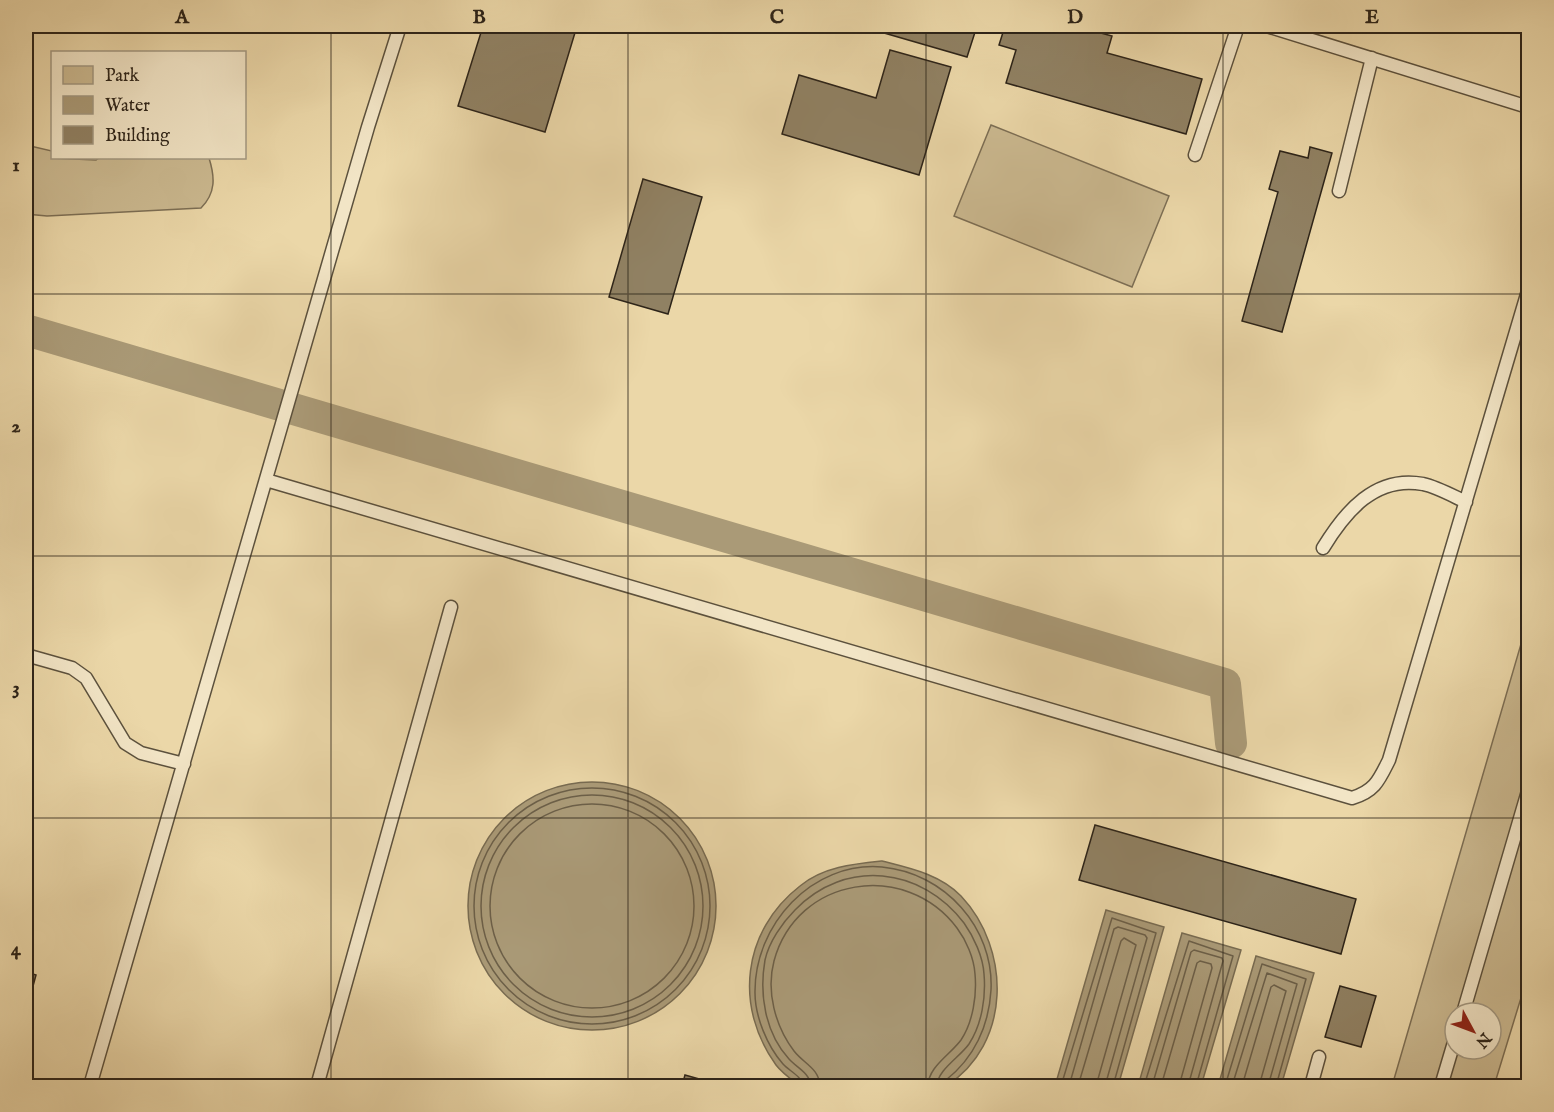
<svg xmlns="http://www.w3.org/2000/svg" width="1554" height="1112" viewBox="0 0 1554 1112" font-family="'IM FELL English',serif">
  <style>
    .green { fill: #cbb990; stroke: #7c6e54; stroke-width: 1.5; fill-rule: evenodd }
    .water { fill: #aa9a77; stroke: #786b51; stroke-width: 1.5 }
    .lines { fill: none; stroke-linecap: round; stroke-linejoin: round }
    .shore { stroke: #6c5f48; stroke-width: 1.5 }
    .canal { stroke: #aa9a77; stroke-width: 32 }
    .building { fill: #908163; stroke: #2d2419; stroke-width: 1.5 }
    .lane-casing { stroke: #5c513d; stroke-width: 15 }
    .lane { stroke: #f2e5c6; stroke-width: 12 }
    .grid { fill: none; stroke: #2d2419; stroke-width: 1.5; stroke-opacity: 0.55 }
    .neatline { fill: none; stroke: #2d2419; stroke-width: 2 }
    .grid-label { font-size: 20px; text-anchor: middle; font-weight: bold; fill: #2d2419 }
  </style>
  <rect width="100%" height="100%" fill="#ebd7a8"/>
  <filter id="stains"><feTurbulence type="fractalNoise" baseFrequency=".00333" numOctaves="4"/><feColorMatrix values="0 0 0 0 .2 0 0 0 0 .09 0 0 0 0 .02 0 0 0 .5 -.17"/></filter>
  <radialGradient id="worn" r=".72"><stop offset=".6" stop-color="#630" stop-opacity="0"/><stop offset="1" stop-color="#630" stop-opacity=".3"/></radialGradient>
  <path class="green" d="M991 125 1169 196 1132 287 954 216Z
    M26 145 52 151V158L96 160 99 158H209C215 177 216 193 201 208L47 216 26 214Z
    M1528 620V975L1494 1086H1392ZM1455 1013H1491V1049H1455Z"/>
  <path class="water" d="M468 906a124 124 0 1 1 248 0a124 124 0 1 1-248 0Z
    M882 861C909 868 940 874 961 896 1011 949 1012 1044 946 1086H800C792 1080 782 1073 776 1065 734 1007 742 931 800 886 823 867 853 864 882 861Z
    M1106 910 1164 927 1118 1086H1055Z
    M1182 933 1241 950 1201 1086H1138Z
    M1256 956 1314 973 1281 1086H1218Z"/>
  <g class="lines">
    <path class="shore" d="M474 906a118 118 0 1 1 236 0a118 118 0 1 1-236 0Z
      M481 906a111 111 0 1 1 222 0a111 111 0 1 1-222 0Z
      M490 906a102 102 0 1 1 204 0a102 102 0 1 1-204 0Z
      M803 1086C802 1076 789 1071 783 1064 767 1046 755 1016 755 993 754 925 812 861 882 867 945 873 994 928 991 990 989 1026 974 1058 946 1080L944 1086
      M811 1086C810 1073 797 1068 789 1059 765 1033 759 994 765 960 769 942 782 923 795 910 845 858 922 867 964 923 974 937 983 957 984 974 986 997 982 1024 969 1044 960 1057 937 1070 937 1086
      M820 1086C819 1068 804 1064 794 1051 775 1026 766 991 774 961 797 876 906 860 957 928 966 940 974 958 975 974 977 995 973 1022 961 1040 950 1055 928 1067 928 1086
      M1061 1086 1112 918 1156 933 1113 1086
      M1069 1086 1114 929 1118 927 1145 935 1147 938 1105 1086
      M1078 1086 1121 941 1124 938 1136 945 1096 1086
      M1144 1086 1189 941 1233 956 1196 1086
      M1152 1086 1191 952 1194 950 1222 958 1223 961 1188 1086
      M1161 1086 1197 963 1200 961 1211 964 1212 968 1179 1086
      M1225 1086 1262 964 1306 979 1276 1086
      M1232 1086 1267 973 1297 984 1268 1086
      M1242 1086 1271 987 1274 985 1286 991 1259 1086"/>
    <path class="canal" d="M26 330 1225 684 1231 743"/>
  </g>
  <path class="building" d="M483 26H577L545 132 458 106Z
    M860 26H977L967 57Z
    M1005 26H1075L1112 36 1107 53 1202 79 1186 134 1006 83 1016 50 999 45Z
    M890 50 951 67 919 175 782 134 799 75 876 98Z
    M1310 147 1332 153 1282 332 1242 321 1278 192 1269 189 1280 151 1308 158Z
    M643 179 702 197 668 314 609 297Z
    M1095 825 1356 899 1341 954 1079 880Z
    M26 972 36 975 26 1012Z
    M1340 986 1376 996 1361 1047 1325 1037Z
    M685 1075 724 1086H682Z"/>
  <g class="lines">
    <defs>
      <path id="lane" d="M1267 26 1528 107
        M1195 155 1238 26
        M1339 191 1372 58
        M266 480 1352 798C1375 791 1379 780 1389 760L1528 291
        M1323 548C1345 512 1375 475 1423 484 1437 487 1453 496 1466 502
        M26 655 72 668 86 678 125 743 141 753 184 764
        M1463 1013 1528 791
        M90 1086 368 127 400 26
        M317 1086 451 607
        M1311 1086 1319 1057
        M1441 1086 1455 1039"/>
    </defs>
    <use href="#lane" class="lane-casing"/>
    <use href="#lane" class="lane"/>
  </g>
  <path class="grid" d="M331 26V1086M628 26V1086M926 26V1086M1223 26V1086M26 294H1528M26 556H1528M26 818H1528"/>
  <rect width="1554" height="1112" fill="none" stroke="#ebd7a8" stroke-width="66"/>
  <rect x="51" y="51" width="195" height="108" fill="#f2e5c6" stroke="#a39881" stroke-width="1.5"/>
  <rect x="63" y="66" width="30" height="18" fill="#cbb990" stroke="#a39881" stroke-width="1.5"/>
  <text x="105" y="81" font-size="18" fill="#2d2419">Park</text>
  <rect x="63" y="96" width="30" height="18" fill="#aa9a77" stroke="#a39881" stroke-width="1.5"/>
  <text x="105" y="111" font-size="18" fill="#2d2419">Water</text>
  <rect x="63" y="126" width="30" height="18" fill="#908163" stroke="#a39881" stroke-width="1.5"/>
  <text x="105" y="141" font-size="18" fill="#2d2419">Building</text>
  <g transform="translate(1473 1031) rotate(131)"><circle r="28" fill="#f2e5c6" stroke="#a39881" stroke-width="1.5"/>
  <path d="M0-4.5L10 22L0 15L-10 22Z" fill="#8f2418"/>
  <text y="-9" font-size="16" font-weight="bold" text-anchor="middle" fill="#2d2419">N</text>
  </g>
  <rect x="33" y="33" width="1488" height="1046" class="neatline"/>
  <g class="grid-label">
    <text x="182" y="23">A</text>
    <text x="479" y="23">B</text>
    <text x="777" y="23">C</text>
    <text x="1075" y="23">D</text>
    <text x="1372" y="23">E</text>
    <text x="16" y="171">1</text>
    <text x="16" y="432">2</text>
    <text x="16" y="694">3</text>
    <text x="16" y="955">4</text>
  </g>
  <rect width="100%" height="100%" filter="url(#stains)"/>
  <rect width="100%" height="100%" fill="url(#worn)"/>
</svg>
